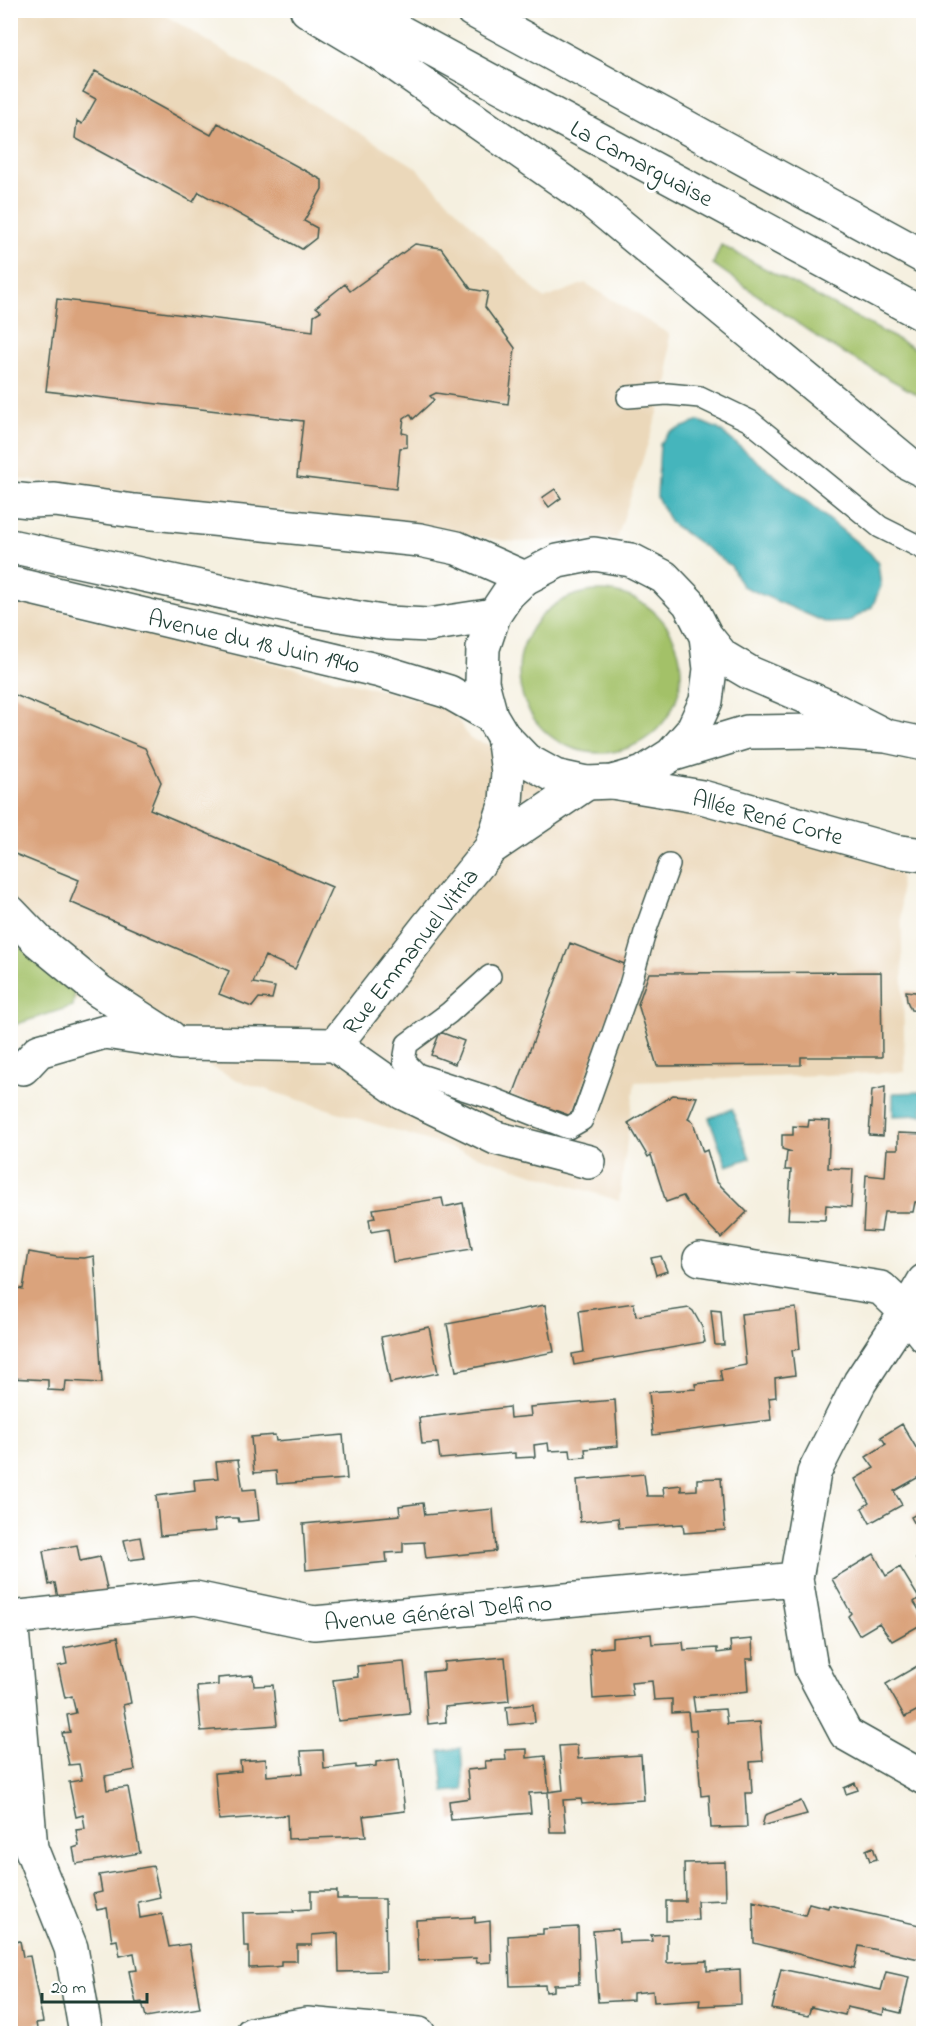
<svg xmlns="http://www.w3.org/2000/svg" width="934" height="2044" viewBox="0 0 934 2044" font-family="'Indie Flower',sans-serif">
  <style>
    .built { fill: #ebd8ba }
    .green { fill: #a3c168; stroke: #617f4e; stroke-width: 1.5 }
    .water { fill: #45b5bc; stroke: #327978; stroke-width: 1.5 }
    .building { fill: #daa37b }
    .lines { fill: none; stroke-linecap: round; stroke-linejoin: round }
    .lane-casing { stroke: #3f584e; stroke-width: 24 }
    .street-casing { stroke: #3f584e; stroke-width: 36 }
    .primary-casing { stroke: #3f584e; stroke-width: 36 }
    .highway-casing { stroke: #3f584e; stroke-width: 36 }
    .lane { stroke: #fff; stroke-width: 21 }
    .street { stroke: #fff; stroke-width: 33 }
    .primary { stroke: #fff; stroke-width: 33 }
    .highway { stroke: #fff; stroke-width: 33 }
    .labels { text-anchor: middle; stroke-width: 6; stroke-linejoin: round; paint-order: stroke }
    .street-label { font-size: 24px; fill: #1f3d34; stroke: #fff }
  </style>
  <rect width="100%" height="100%" fill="#fff"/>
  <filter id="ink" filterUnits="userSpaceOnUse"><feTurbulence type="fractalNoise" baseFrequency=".0167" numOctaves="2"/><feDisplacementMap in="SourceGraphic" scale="12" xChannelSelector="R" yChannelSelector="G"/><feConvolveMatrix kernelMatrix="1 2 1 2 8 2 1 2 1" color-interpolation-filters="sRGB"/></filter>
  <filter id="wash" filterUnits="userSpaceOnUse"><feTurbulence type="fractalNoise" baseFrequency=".008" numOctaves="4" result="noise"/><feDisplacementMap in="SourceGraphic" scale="24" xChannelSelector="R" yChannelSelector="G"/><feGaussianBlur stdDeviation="1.35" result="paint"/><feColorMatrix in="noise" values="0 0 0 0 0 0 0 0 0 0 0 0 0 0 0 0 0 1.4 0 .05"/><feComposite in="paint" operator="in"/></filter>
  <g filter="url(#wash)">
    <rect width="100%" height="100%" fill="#f5f0e0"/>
    <path class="built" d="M11 11H158L414 166 544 299 585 283 669 334V379L617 538 515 542 280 510 11 478Z
      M10 599 450 707 470 739 900 863 905 1072 635 1082 619 1201 239 1081 11 966Z"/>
    <path class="green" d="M721 245 923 353V398L826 343 713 264Z
      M519 672a81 81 0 1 1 162 0a81 81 0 1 1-162 0Z
      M11 943 15 944 76 982 73 1006 11 1026Z"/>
    <path class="water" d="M699 421 718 429 870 553 878 563 881 586 872 607 848 622 827 623 742 586 731 566 671 523 657 497 660 444 670 432Z
      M923 1092V1115L893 1116V1093Z
      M732 1109 750 1158 727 1166 709 1118Z
      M461 1748 464 1790 444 1792 440 1751Z"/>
    <g id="blocks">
      <path class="building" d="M95 71 211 135 218 123 322 180V189L304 221 317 228 316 238 302 249 199 192 193 202 75 138 77 121 82 124 96 99 83 92Z
        M415 244 441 248 471 289 488 292 485 307 515 348 508 404 436 393 430 396 434 400 413 419 410 414 404 418 402 433 407 434V447L400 448 396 489 297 477 303 421 46 391 57 299 313 331 314 315 321 311 316 307 345 284 350 291Z
        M555 489 561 498 549 507 542 498Z
        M10 693 145 748 161 782 150 809 332 887 295 969 265 956 253 983 275 987 272 999 259 998 252 1007 219 994 229 971 70 902 79 880 10 852Z
        M570 943 627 965 571 1116 513 1095Z
        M881 972 882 1057H801V1065L657 1066 638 1004 649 973Z
        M906 991 924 993V1011L911 1010 907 1001Z
        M440 1032 464 1041 455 1064 431 1055Z
        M885 1087 883 1136 869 1135 872 1090Z
        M673 1095 697 1097 688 1119 693 1122 703 1152 707 1150 716 1181 747 1212 721 1238 686 1201 683 1196 666 1202 651 1155 648 1157 628 1123Z
        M809 1120 830 1121 828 1168 853 1169 851 1207 826 1205 825 1220 788 1219 791 1170H785L787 1152H792L782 1149V1135H793V1126L808 1127Z
        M898 1133 924 1134V1202H915L913 1212H884L881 1232 863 1231 866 1175 885 1177 887 1149H898Z
        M442 1198 444 1207 463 1203 472 1249 393 1262 388 1229 371 1232 369 1219 375 1218 373 1209Z
        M29 1252 57 1257 84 1258 94 1256 102 1383 66 1381 65 1391 48 1390V1380L10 1378V1287L23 1289Z
        M661 1256 667 1271 656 1275 651 1258Z
        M634 1303 636 1316 689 1308 693 1311 702 1327 705 1342 574 1365 572 1354 584 1352 579 1311Z
        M545 1305 554 1352 456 1371 447 1324Z
        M796 1308 800 1349 792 1350 795 1375 775 1378 776 1397 769 1398 771 1420 653 1435 649 1392 696 1389 695 1384 722 1381 720 1370 746 1365 741 1314Z
        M711 1310 721 1311 724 1345H715Z
        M429 1327 438 1373 390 1383 381 1337Z
        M615 1400 618 1446 585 1449 586 1457 571 1458 570 1450 549 1451 548 1443 534 1445 535 1457 515 1458V1453L440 1459 438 1443 422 1444 419 1418 509 1407 510 1418 531 1416 530 1407Z
        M902 1424 924 1461V1474L894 1491 902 1505 870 1523 862 1508 869 1503 855 1479 874 1468 866 1457 886 1444 881 1437Z
        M275 1435 276 1441 343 1435 347 1479 277 1484 276 1471 254 1473 251 1437Z
        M238 1460 243 1490 256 1489 259 1520 239 1522 238 1518H228L214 1520 216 1531 160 1536 156 1496 195 1491 194 1480 218 1478 216 1462Z
        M644 1474 647 1496H664L663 1487 681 1485V1491L697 1490V1479L721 1478 725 1530 684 1533 683 1524 619 1528 618 1518 580 1522 577 1480Z
        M423 1503 425 1515 493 1509 496 1551 426 1558 424 1542 403 1543V1552L386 1553 387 1562 306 1570 303 1524 400 1515 399 1506Z
        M924 1510V1540L911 1517Z
        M140 1537 144 1558 129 1560 124 1540Z
        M77 1545 80 1561 100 1557 108 1593 59 1603 55 1583 49 1585 43 1551Z
        M874 1554 886 1576 900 1567 919 1598 914 1602 924 1618V1623L892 1641 879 1623 859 1635 848 1616 851 1613 832 1579Z
        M924 1555V1572L916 1559Z
        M651 1634 652 1644 683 1642 684 1650 717 1648V1653L731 1651 730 1641 752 1639 753 1659H746L748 1691 693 1697 695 1711 725 1709 727 1724 760 1722 763 1761 750 1762 752 1793H745L747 1827 711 1828 709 1795 701 1796 696 1730H690L688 1712 672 1713V1699L654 1700 652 1681 631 1683 633 1696 593 1699 590 1649 612 1647V1638Z
        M118 1637 131 1703 123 1705 135 1770 105 1776 107 1790 128 1787 140 1853 76 1864 73 1848 79 1846 76 1830 85 1829 83 1815 76 1817 69 1782 82 1780 79 1764 69 1765 62 1733 70 1732 67 1715 76 1713 72 1696 65 1698 58 1666 67 1664 64 1648Z
        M505 1657 509 1701 445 1707 446 1722 428 1724 424 1672 444 1670V1662Z
        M404 1662 410 1714 338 1721 333 1680 358 1677 357 1666Z
        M924 1662V1715L920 1709 905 1717 886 1684Z
        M253 1675 254 1686 273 1685 277 1725 201 1731 197 1687 218 1685V1678Z
        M533 1704 535 1722 508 1725 506 1707Z
        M577 1745 578 1759 641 1755 644 1800 582 1804 581 1799 563 1800 566 1832H550L548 1792 563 1790 559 1746Z
        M527 1749V1758L545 1756 549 1792 529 1793 531 1813 451 1820 449 1801 470 1798 467 1770 486 1768 485 1761 506 1760 505 1750Z
        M323 1750 324 1769 356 1765V1768L376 1766V1762L399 1759 405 1811 363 1816 366 1836 288 1839 287 1815 219 1820 215 1773 241 1771 240 1761 266 1759 267 1776 303 1773 301 1751Z
        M855 1783 858 1790 846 1794 844 1788Z
        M801 1801 807 1814 762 1826 765 1815Z
        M873 1847 877 1859 870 1861 866 1850Z
        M725 1862 726 1900 697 1901 698 1920 666 1921V1901H685L684 1863Z
        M153 1866 160 1897 138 1902 140 1918 162 1914 169 1947 189 1944 200 2008 146 2017 142 2002 136 2003 132 1986 129 1971 137 1970 134 1953 120 1956 117 1940 112 1941 107 1908 97 1910 93 1894 102 1892 99 1875Z
        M311 1891H337V1899H385L386 1971 339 1972 338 1933 312 1935V1945H297V1961H281V1966L273 1967 249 1968V1946H244L243 1913 294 1912 293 1910 311 1909Z
        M753 1901 805 1915 809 1903 828 1908 829 1905 924 1926V1960L859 1946 854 1968 754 1943Z
        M475 1917V1923L490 1921 491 1962 477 1963 476 1958 418 1961 416 1920Z
        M578 1927 579 1984 554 1985V1991L546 1992 545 1985 510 1986 508 1936 543 1934V1929Z
        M618 1929 619 1942 652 1941 651 1935 667 1934V1963L707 1961V1971L740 1969 741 2004 699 2006 700 1999 654 2002 653 1991 633 1993V2000L598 2002 593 1931Z
        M20 1941 23 1957 30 1956 43 2022 36 2023 38 2034H10V1943Z
        M781 1969 881 1990 886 1972 909 1977 901 2013 884 2009 883 2015 847 2007 845 2015 811 2007 808 2016 772 2009Z"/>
    </g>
  </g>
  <g filter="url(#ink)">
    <use href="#blocks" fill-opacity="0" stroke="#3f584e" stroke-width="1.5"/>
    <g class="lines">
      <defs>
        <path id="lane" d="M628 397 667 394 700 397 750 421 880 527 924 549
          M490 976 449 1013 407 1044 404 1061 417 1074 494 1099 568 1128 582 1120 630 985 646 929 669 865"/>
        <path id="street" d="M10 499 30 501 55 500 134 511 420 540 457 548 525 578
          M612 782 702 797 894 851 924 855
          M491 848 506 802 508 772 503 736
          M10 912 38 941 99 991 170 1037
          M335 1045 403 1093 496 1138 589 1162
          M23 1068 39 1051 105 1032 179 1043 335 1045 427 927 491 848 587 783
          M700 1259 881 1288 906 1312 924 1335
          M924 1281 906 1312 860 1382 814 1473 796 1579 811 1668 846 1734 924 1778
          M86 2034 71 1948 31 1848 11 1618 195 1598 314 1623 796 1579
          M252 2034 307 2024 419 2034"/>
        <path id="primary" d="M10 546 292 607 388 623 428 625 494 615
          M10 583 380 671 449 692 491 716
          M886 736 825 705 750 673 723 657 706 636 689 603 664 577 631 560 594 554 558 561 525 578 508 594 494 615 483 648 482 682 491 716 503 736 526 760 555 776 587 783 612 782 643 773 671 755 747 732 817 731 886 736 924 744
          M671 755 692 731 706 701 710 669 706 636"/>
        <path id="highway" d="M307 10 379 53 591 201 908 463 924 471
          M360 10 924 315
          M472 10 924 257"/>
      </defs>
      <use href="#lane" class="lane-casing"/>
      <use href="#street" class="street-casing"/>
      <use href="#primary" class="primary-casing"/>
      <use href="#highway" class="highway-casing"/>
      <use href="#lane" class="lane"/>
      <use href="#street" class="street"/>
      <use href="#primary" class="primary"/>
      <use href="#highway" class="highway"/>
    </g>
  </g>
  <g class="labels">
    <g class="street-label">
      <text transform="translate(642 163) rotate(28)" y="8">La Camarguaise</text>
      <text transform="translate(254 641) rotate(13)" y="8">Avenue du 18 Juin 1940</text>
      <text transform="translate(768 817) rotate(15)" y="8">Allée René Corte</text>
      <text transform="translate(410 951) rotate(-52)" y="8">Rue Emmanuel Vitria</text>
      <text transform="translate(438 1612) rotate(-5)" y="8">Avenue Général Delfino</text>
    </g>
  </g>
  <rect width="934" height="2044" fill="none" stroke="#fff" stroke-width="36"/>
  <path d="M42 1993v9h105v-9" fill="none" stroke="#1f3d34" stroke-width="3"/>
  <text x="51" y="1993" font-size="18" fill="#1f3d34" stroke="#ffffff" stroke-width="4.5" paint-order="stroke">20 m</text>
</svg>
